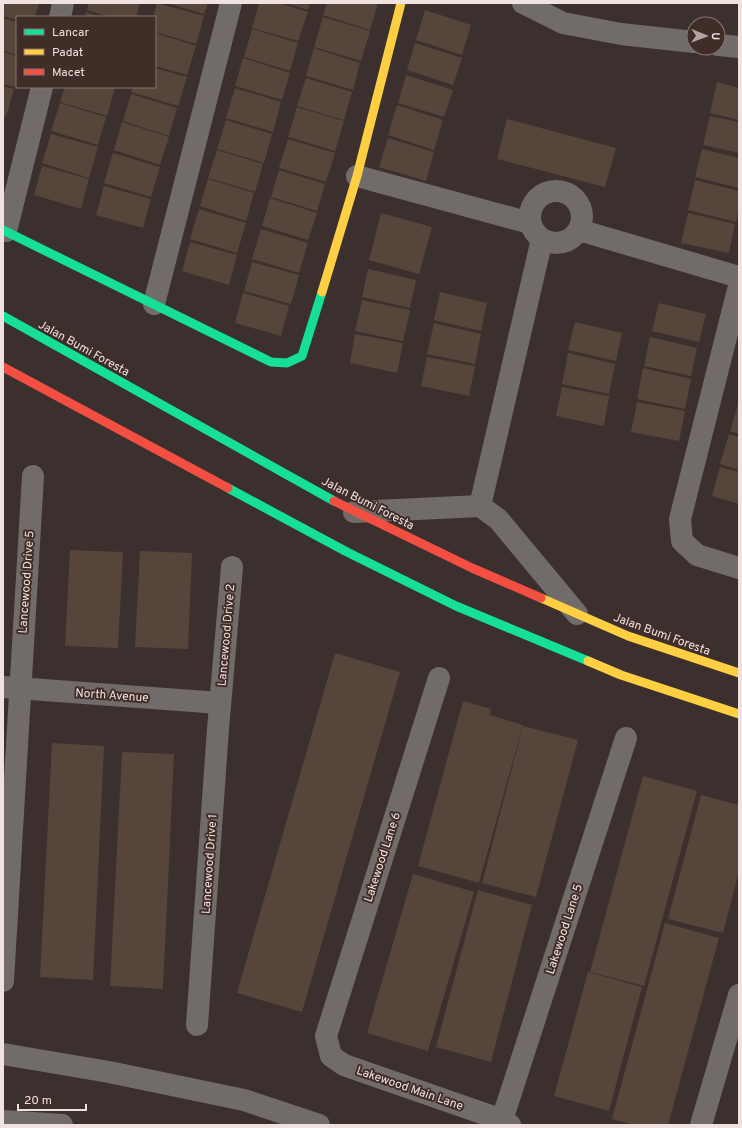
<svg xmlns="http://www.w3.org/2000/svg" width="742" height="1128" viewBox="0 0 742 1128" font-family="Overpass,sans-serif">
  <style>
    .building { fill: #56453a }
    .lines { fill: none; stroke-linecap: round; stroke-linejoin: round }
    .street { stroke: #716c6a; stroke-width: 22 }
    .fast { stroke: #16e098; stroke-width: 9 }
    .slow { stroke: #ffcf43; stroke-width: 9 }
    .jam { stroke: #f24e42; stroke-width: 9 }
    .labels { text-anchor: middle; stroke-width: 4; stroke-linejoin: round; paint-order: stroke }
    .street-label { font-size: 12px; fill: #f0e2df; stroke: #412d28 }
  </style>
  <rect width="100%" height="100%" fill="#3b302e"/>
  <path class="building" d="M3 3H39L35 17H17V20L3 16Z
    M89 3H140L136 17H109L87 10Z
    M157 3 204 16 196 44 155 32V17H153Z
    M167 3H208L204 14Z
    M259 3H279L308 12 298 41 252 28Z
    M285 3H310L308 10Z
    M327 3H378L370 30 323 15Z
    M425 10 471 25 462 55 416 40Z
    M86 12 102 17H85Z
    M323 17 370 31 361 61 314 47Z
    M3 18 17 22V55L3 51Z
    M252 29 298 43 290 71 244 57Z
    M155 33 196 46 187 75 155 66Z
    M415 43 462 58 453 85 407 70Z
    M314 48 360 63 353 90 306 76Z
    M3 52 17 56V80L15 87 3 84Z
    M243 58 290 73 282 100 235 86Z
    M155 68 187 77 178 106 131 92 133 87H155Z
    M406 75 453 90 444 117 398 103Z
    M306 78 352 92 344 120 297 106Z
    M717 82 739 88V120L710 113Z
    M3 86 14 89 6 117 3 116Z
    M65 87 115 88 107 116 60 102Z
    M235 88 281 102 273 132 226 118Z
    M131 94 177 108 169 136 123 121Z
    M60 103 106 117 98 145 51 131Z
    M397 105 443 120 434 150 388 135Z
    M297 107 344 121 335 151 288 137Z
    M710 116 739 122V153L703 145Z
    M507 119 616 148 605 187 497 159Z
    M226 120 272 134 264 163 217 149Z
    M122 122 169 137 160 165 114 150Z
    M51 134 98 147 89 178 42 163Z
    M388 138 434 152 426 181 379 167Z
    M288 139 335 153 326 182 279 168Z
    M702 149 739 158V188L695 177Z
    M217 150 263 164 255 192 208 178Z
    M113 153 160 167 151 197 104 183Z
    M42 166 89 179 81 209 34 195Z
    M279 170 325 184 317 211 271 197Z
    M208 179 254 193 246 221 200 206Z
    M695 180 739 191V207L736 222 688 210Z
    M104 186 151 199 143 228 96 215Z
    M270 198 317 213 308 240 262 226Z
    M199 209 246 223 237 253 190 239Z
    M381 213 432 227 419 274 369 260Z
    M688 213 735 224 729 253 681 243Z
    M261 229 308 243 299 273 252 259Z
    M190 242 237 255 229 285 182 271Z
    M252 262 299 275 291 304 244 291Z
    M368 269 416 280 410 308 362 297Z
    M440 292 487 303 481 331 434 320Z
    M243 293 289 306 281 336 235 323Z
    M362 300 410 310 403 341 355 331Z
    M659 303 706 314 699 342 652 331Z
    M575 322 622 333 616 361 568 350Z
    M434 323 481 334 475 364 427 354Z
    M355 334 403 343 397 373 350 363Z
    M650 337 697 348 691 376 644 366Z
    M568 353 615 364 609 394 562 384Z
    M427 357 475 366 469 396 421 386Z
    M643 368 691 379 685 409 637 399Z
    M562 387 609 396 604 426 556 416Z
    M739 401V434L730 431Z
    M637 402 685 411 679 441 631 432Z
    M729 434 739 437V470L720 464Z
    M720 467 739 472V504L712 496Z
    M70 550 123 552 118 648 65 646Z
    M140 551 192 553 188 649 135 647Z
    M335 653 400 672 302 1012 237 993Z
    M463 701 491 709 490 715 523 725 479 883 418 866Z
    M523 726 578 740 536 897 482 883Z
    M52 743 104 746 93 980 40 977Z
    M122 752 174 754 163 989 110 986Z
    M643 776 697 791 644 986 590 972Z
    M701 795 739 805V871L723 933 668 919Z
    M413 874 474 892 428 1051 367 1033Z
    M478 890 532 905 491 1062 436 1047Z
    M665 923 719 938 668 1125H635L612 1119Z
    M588 972 642 987 609 1111 554 1096Z"/>
  <g class="lines">
    <path class="street" d="M523 3 563 23 621 34 694 42
      M60 17 63 3
      M718 45 739 47
      M357 176 530 223
      M530 217a26 26 0 1 1 52 0a26 26 0 1 1-52 0Z
      M579 230 739 277
      M6 231 42 87
      M739 286 680 519 682 541 697 555 739 568
      M154 304 231 3
      M480 506 542 239
      M354 512 480 506 498 519 577 614
      M439 678 326 1036 331 1056 344 1065 502 1120 510 1125
      M3 687 220 703
      M3 981 33 476
      M197 1025 218 729 232 567
      M3 1054 109 1072 244 1100 319 1125
      M502 1120 626 738
      M3 1121 62 1125
      M701 1125 739 995"/>
    <path class="fast" d="M3 230 271 362 287 363 302 356 322 292
      M3 316 334 501
      M228 488 347 552 456 606 588 661"/>
    <path class="slow" d="M322 292 357 176 401 3
      M541 598 628 636 739 673
      M588 661 621 675 739 714"/>
    <path class="jam" d="M3 367 228 488
      M334 501 472 568 541 598"/>
  </g>
  <g class="labels">
    <g class="street-label">
      <text transform="translate(84 348) rotate(29)" y="4">Jalan Bumi Foresta</text>
      <text transform="translate(368 503) rotate(27)" y="4">Jalan Bumi Foresta</text>
      <text transform="translate(26 582) rotate(-86)" y="4">Lancewood Drive 5</text>
      <text transform="translate(662 634) rotate(20)" y="4">Jalan Bumi Foresta</text>
      <text transform="translate(226 635) rotate(-85)" y="4">Lancewood Drive 2</text>
      <text transform="translate(112 695) rotate(4)" y="4">North Avenue</text>
      <text transform="translate(382 857) rotate(-72)" y="4">Lakewood Lane 6</text>
      <text transform="translate(209 864) rotate(-86)" y="4">Lancewood Drive 1</text>
      <text transform="translate(564 929) rotate(-72)" y="4">Lakewood Lane 5</text>
      <text transform="translate(410 1088) rotate(19)" y="4">Lakewood Main Lane</text>
    </g>
  </g>
  <rect width="742" height="1128" fill="none" stroke="#f0e2df" stroke-width="8"/>
  <rect x="16" y="16" width="140" height="72" fill="#412d28" stroke="#877571"/>
  <rect x="24" y="29" width="20" height="6" fill="#16e098" stroke="#877571"/>
  <text x="52" y="36" font-size="12" fill="#f0e2df">Lancar</text>
  <rect x="24" y="49" width="20" height="6" fill="#ffcf43" stroke="#877571"/>
  <text x="52" y="56" font-size="12" fill="#f0e2df">Padat</text>
  <rect x="24" y="69" width="20" height="6" fill="#f24e42" stroke="#877571"/>
  <text x="52" y="76" font-size="12" fill="#f0e2df">Macet</text>
  <g transform="translate(706 36) rotate(91)"><circle r="19" fill="#412d28" stroke="#877571"/>
  <path d="M0-3L7 15L0 10L-7 15Z" fill="#b1a4a1"/>
  <text y="-6" font-size="11" font-weight="bold" text-anchor="middle" fill="#f0e2df">U</text>
  </g>
  <path d="M18 1104v6h68v-6" fill="none" stroke="#f0e2df" stroke-width="2"/>
  <text x="24" y="1104" font-size="12" fill="#f0e2df" stroke="#412d28" stroke-width="3" paint-order="stroke">20 m</text>
</svg>
